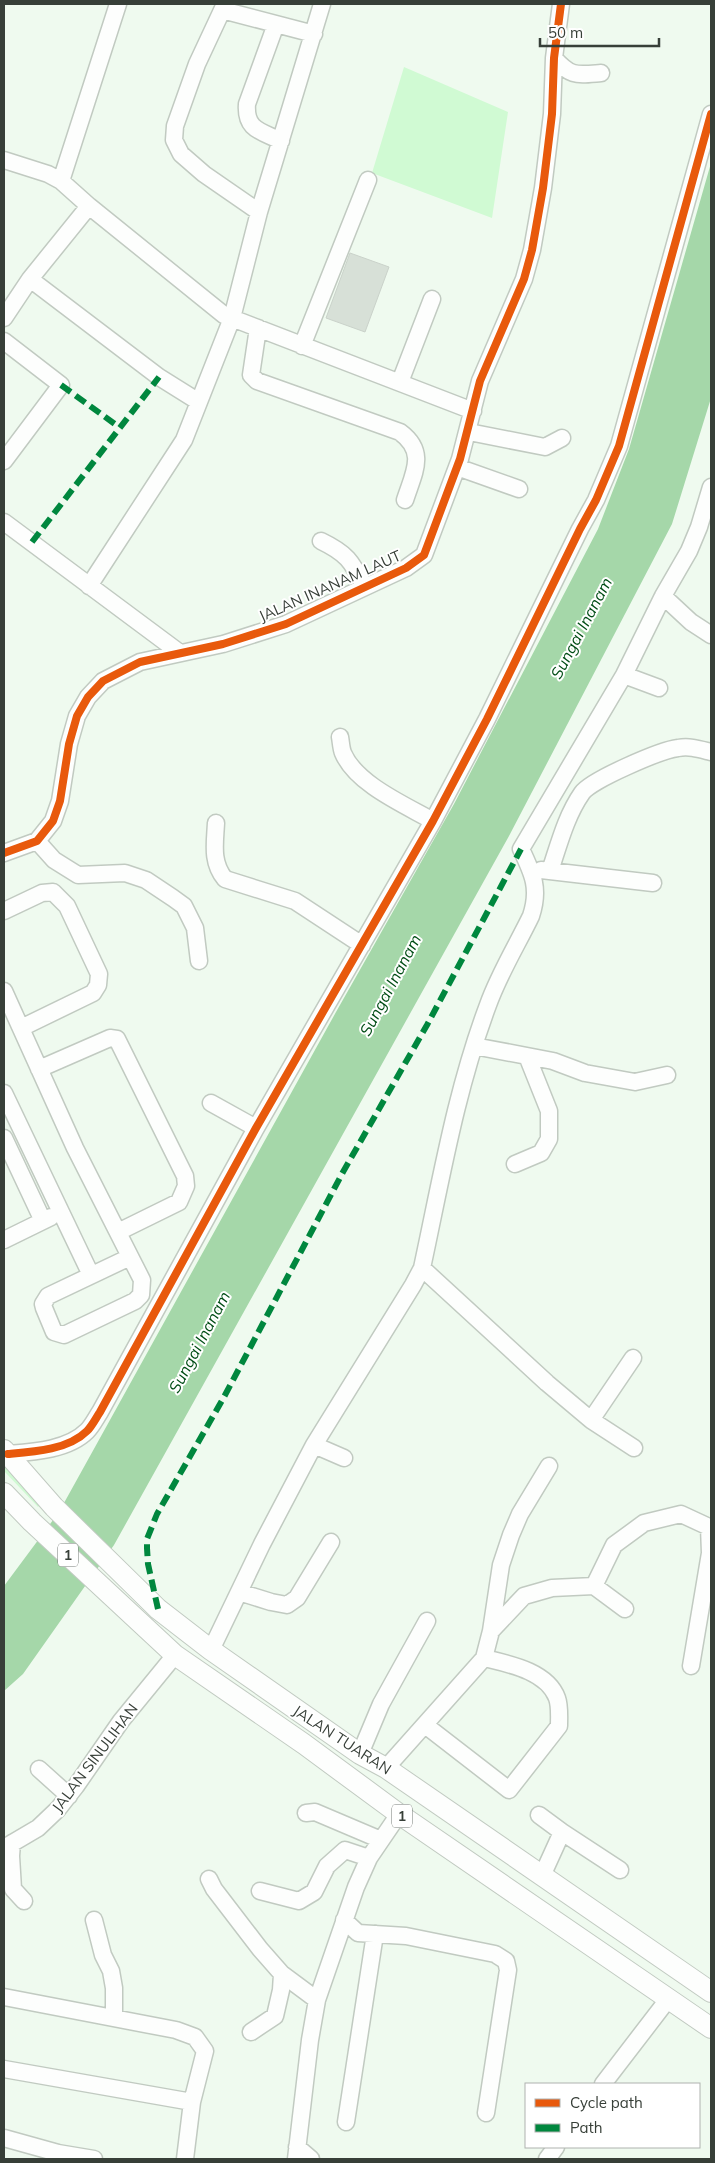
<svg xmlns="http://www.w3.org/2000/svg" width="715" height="2163" viewBox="0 0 715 2163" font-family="Mulish,sans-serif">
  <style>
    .green { fill: #d0fad3 }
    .water { fill: #a5d7a9 }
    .building { fill: #d7e0d7; stroke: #cad2ca }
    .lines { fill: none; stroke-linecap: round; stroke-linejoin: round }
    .minor-casing { stroke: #c1cac1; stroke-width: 19 }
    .major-casing { stroke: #c1cac1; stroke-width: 22 }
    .minor { stroke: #fdfefd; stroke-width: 16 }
    .major { stroke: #fdfefd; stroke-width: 20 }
    .quiet { stroke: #00873e; stroke-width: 6; stroke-dasharray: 12 6; stroke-linecap: butt }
    .cycleway-casing { stroke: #fff; stroke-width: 11 }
    .cycleway { stroke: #e8590c; stroke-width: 8 }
    .labels { text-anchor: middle; stroke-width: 4; stroke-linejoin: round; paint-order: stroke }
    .shield { fill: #fff; stroke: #737974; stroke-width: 1 }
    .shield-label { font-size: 14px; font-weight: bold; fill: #373f38 }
    .street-label { font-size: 15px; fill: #373f38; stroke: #fff }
    .water-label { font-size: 16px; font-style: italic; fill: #004d15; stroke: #fff }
  </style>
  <rect width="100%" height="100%" fill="#effaef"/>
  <path class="green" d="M404 67 508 112 492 218 372 173Z
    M4 1464 41 1503 38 1507 4 1471Z"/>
  <path class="water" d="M711 163V398L672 524 509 836 114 1545 23 1674 4 1691V1586L59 1512 336 1012 454 804 598 529 629 449Z"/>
  <path class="building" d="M350 253 389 267 365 332 326 318Z"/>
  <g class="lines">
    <defs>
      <path id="minor" d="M225 4 197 64 175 126 174 140 181 154 204 174 259 212
        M222 10 314 34
        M276 24 247 104C245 130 261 131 281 141
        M554 58C571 77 576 75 601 73
        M4 160 48 174 61 181 89 206 224 315 473 411
        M61 181 118 4
        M30 279 159 377 199 402
        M4 318 30 279 89 206
        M258 328 251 375 257 381 400 432C427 452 414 472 405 500
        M4 341 61 385 4 461
        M302 346 368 180
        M400 382 432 299
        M469 432 545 447 562 438
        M457 467 519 489
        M4 522 180 653
        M321 541C346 553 352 561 364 586
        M89 586 184 440 232 318 259 212 322 4
        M663 596 691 622 711 635
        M624 675 659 688
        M340 737C341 742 341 748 343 753 356 784 405 805 433 821
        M216 823C215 843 211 862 225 879L295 901 362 945
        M37 841 54 860 78 875 125 873 146 880 173 898 184 906 195 928 199 961
        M4 853 37 841 53 821 60 801 69 744 77 716 88 697 103 681 140 662 223 644 286 624 406 568 424 555 460 459 480 381 524 279 532 250 543 188 552 114 554 58 561 4
        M541 870 653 883
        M550 871C559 844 566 816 582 793 591 780 661 750 678 748 690 746 699 749 711 752
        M4 911 42 893 53 892 67 906 99 974 98 985 93 993 21 1028
        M4 991 75 1148 142 1280 141 1295 135 1301 64 1335 54 1332 44 1308 43 1304 48 1296 130 1257
        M474 1046 527 1056 549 1111V1139L541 1153 515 1164
        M527 1056 553 1061 585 1073 635 1082 667 1075
        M39 1069 110 1038 117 1039 185 1176 186 1186 179 1202 118 1232
        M4 1093 91 1275
        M211 1103 256 1128
        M4 1138 43 1221
        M4 1240 51 1217
        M422 1268 547 1383 591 1420 634 1448
        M591 1420 633 1358
        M314 1445 344 1458
        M8 1454C33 1452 68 1450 87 1431 92 1426 96 1418 100 1412L256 1128 433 821 487 719 580 529 596 500 619 446 711 114
        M594 1586 625 1609
        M239 1592 271 1602 287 1605 297 1598 331 1542
        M491 1631 524 1596 552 1588 594 1586 614 1545 644 1523 681 1514 709 1527 710 1553 691 1666
        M211 1650 262 1544 314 1445 413 1285 422 1268C441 1180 456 1090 488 1005 499 974 517 945 531 916 540 889 533 874 521 849L624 675 663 596 689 551 699 527 711 487
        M425 1725 509 1790 559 1726C559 1717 560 1706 557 1698 547 1671 509 1664 484 1658
        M360 1754 381 1704 427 1621
        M386 1768 484 1658 491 1631 501 1565 511 1535 520 1514 549 1466
        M39 1769 69 1796
        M306 1813 315 1812 381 1840
        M539 1815 562 1832
        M12 1843 11 1856 13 1889 24 1901
        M4 1848 38 1828 58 1809 76 1786 121 1721 175 1655
        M542 1876 562 1832 620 1870
        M209 1879 214 1889 260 1949 282 1974 317 2000
        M260 1891 299 1901 314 1892 327 1866 345 1850 369 1858
        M94 1920 103 1955 111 1971 114 1988V2018
        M344 1920 358 1933 406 1936 495 1954 506 1961 508 1970 486 2113
        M4 1997 176 2030 195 2037 205 2051 192 2102 185 2159
        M251 2032 275 2016 281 1990 282 1974
        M4 2069 192 2102
        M603 2084 669 1998
        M346 2122 375 1934
        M4 2138 58 2153 94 2159
        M297 2147 311 2159
        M296 2159 310 2040 317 2000 356 1887 369 1858 399 1814
        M547 2159 556 2147"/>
      <path id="major" d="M4 1450 54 1507 158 1609 211 1650 360 1754 386 1768 711 1992
        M4 1493 32 1522 175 1655 304 1744 399 1814 711 2028"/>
    </defs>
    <use href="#minor" class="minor-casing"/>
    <use href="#major" class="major-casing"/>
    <use href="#minor" class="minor"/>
    <use href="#major" class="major"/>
    <path class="quiet" d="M61 385 119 427
      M32 542 159 377
      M158 1609 148 1564 147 1548V1539L157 1514 224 1397 343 1172 427 1025 521 849"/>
    <defs>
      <path id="cycleway" d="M4 853 37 841 53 821 60 801 69 744 77 716 88 697 103 681 140 662 223 644 286 624 406 568 424 555 460 459 480 381 524 279 532 250 543 188 552 114 554 58 561 4
        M8 1454C33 1452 68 1450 87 1431 92 1426 96 1418 100 1412L256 1128 433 821 487 719 580 529 596 500 619 446 711 114"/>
    </defs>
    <use href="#cycleway" class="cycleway-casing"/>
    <use href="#cycleway" class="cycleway"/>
  </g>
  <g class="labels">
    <g class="shield">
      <rect x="58" y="1543.5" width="20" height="23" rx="4"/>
      <rect x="392" y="1804.5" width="20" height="23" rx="4"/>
    </g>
    <g class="shield-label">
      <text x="68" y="1560">1</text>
      <text x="402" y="1821">1</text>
    </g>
    <g class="street-label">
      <text transform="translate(330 586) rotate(-24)" y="5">JALAN INANAM LAUT</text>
      <text transform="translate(342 1740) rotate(33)" y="5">JALAN TUARAN</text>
      <text transform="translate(95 1758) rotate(-53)" y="5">JALAN SINULIHAN</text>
    </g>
    <g class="water-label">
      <text transform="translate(581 628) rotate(-62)" y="6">Sungai Inanam</text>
      <text transform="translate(390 985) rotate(-62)" y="6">Sungai Inanam</text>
      <text transform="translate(199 1342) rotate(-62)" y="6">Sungai Inanam</text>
    </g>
  </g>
  <rect width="715" height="2163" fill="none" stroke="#373f38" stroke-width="10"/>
  <rect x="525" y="2083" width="175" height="65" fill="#ffffff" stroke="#afb2af"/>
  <rect x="535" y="2099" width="25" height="8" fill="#e8590c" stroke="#afb2af"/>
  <text x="570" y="2108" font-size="15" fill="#373f38">Cycle path</text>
  <rect x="535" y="2124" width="25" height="8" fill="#00873e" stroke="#afb2af"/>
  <text x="570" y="2133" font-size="15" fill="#373f38">Path</text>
  <path d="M540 38v8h119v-8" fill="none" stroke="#373f38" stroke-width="2.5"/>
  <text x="548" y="38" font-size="15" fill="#373f38" stroke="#ffffff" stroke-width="4" paint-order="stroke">50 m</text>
</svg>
